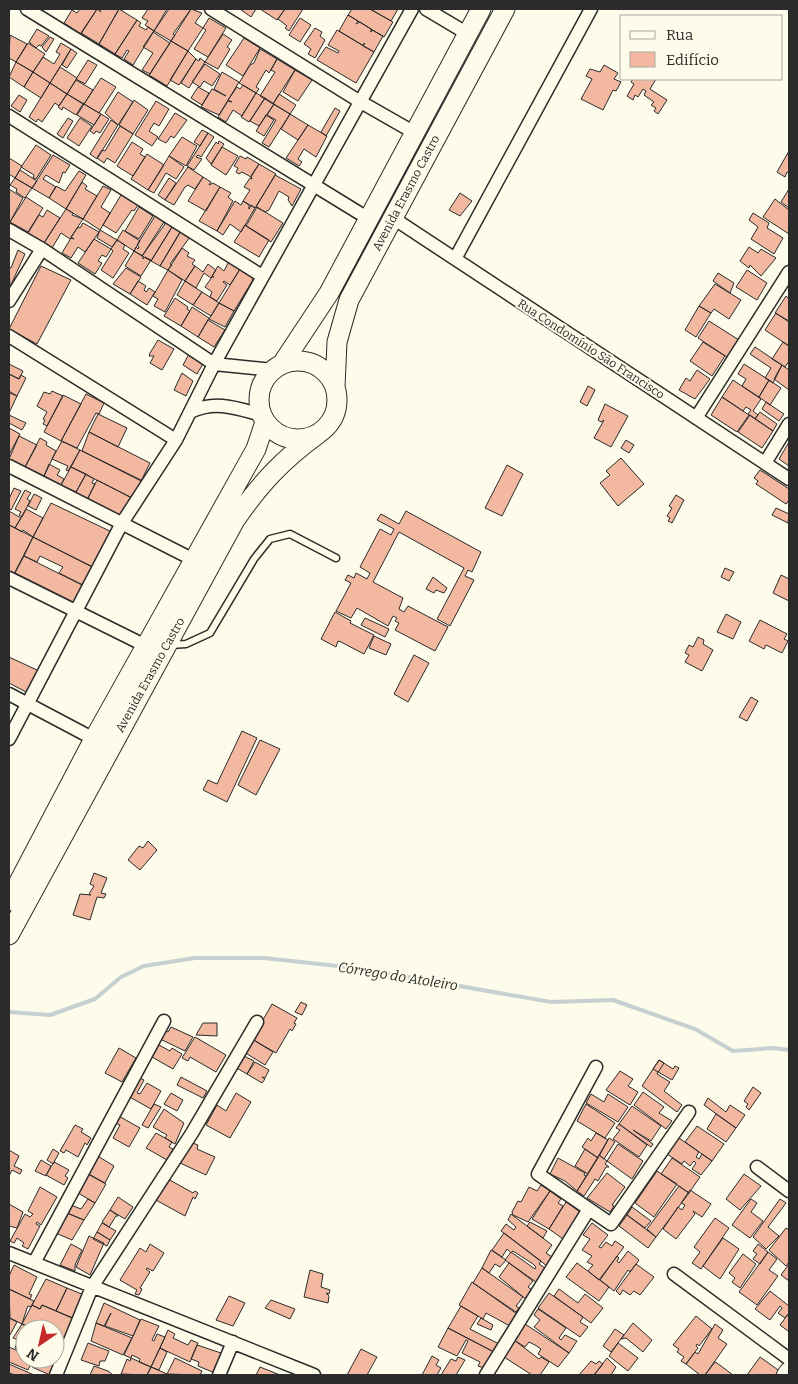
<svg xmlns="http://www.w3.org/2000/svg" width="798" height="1384" viewBox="0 0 798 1384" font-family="Bitter,serif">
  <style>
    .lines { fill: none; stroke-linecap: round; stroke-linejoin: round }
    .stream { stroke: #c7d0d0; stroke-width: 4 }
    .building { fill: #f2b8a0; stroke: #2b2b2b }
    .lane-casing { stroke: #2b2b2b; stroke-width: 9 }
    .street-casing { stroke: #2b2b2b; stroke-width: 15 }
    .secondary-casing { stroke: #2b2b2b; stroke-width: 20 }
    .primary-casing { stroke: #2b2b2b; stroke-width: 21 }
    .lane { stroke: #fdfbea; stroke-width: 6 }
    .street { stroke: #fdfbea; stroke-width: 12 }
    .secondary { stroke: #fdfbea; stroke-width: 18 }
    .primary { stroke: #fdfbea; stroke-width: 19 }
    .labels { text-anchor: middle; stroke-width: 4; stroke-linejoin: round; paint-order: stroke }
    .street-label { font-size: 12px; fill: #2b2b2b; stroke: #fdfbea }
    .water-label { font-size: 14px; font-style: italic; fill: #2b2b2b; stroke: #fdfbea }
  </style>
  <rect width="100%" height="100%" fill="#fdfbea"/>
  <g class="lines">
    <path class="stream" d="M9 1012 50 1015 95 999 121 977 144 966 195 958H264L356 968 551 1002 613 1000 695 1029 733 1051 773 1048 789 1050"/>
  </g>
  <path class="building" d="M80 9H97L81 34 64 23 72 10 77 13Z
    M97 9 101 12 99 9H119L99 44 81 33Z
    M119 9 137 20 115 54 99 44Z
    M148 9H167L154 31 145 25 148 21 142 18Z
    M169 9H191L173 34 175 35 171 41 154 31Z
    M191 9 202 13 195 23 203 28 188 51 171 41Z
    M240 9H256L251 17Z
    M260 9H285L277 20Z
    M285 9H303L289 31 285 28 287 26 278 19Z
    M352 9H370L393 22 384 37 348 15Z
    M370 9H398L391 21Z
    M348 15 358 21 356 24 360 22 371 29V32L372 30 383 36 374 52 363 46 365 43 362 45 339 31Z
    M209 18 226 28 208 57 194 49 206 30 203 28Z
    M300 18 311 25 300 42 289 35Z
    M137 20 141 23 139 26 146 30 148 27 154 31 133 65 124 59 129 51 127 50 122 58 115 54Z
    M315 28 322 32 320 36 325 40 315 58 308 54 311 49 304 44Z
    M37 29 49 36 41 46 39 45 36 48 29 42Z
    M337 30 374 52 356 83 317 60 326 47 338 53 339 51 328 45Z
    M153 32 170 43 150 74 142 70 153 53 143 47Z
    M223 34 232 40 227 47 230 49 218 69 205 62Z
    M10 35 27 44 16 62 9 58Z
    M50 37 54 39 46 52 42 47Z
    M244 38 260 48 243 76 226 65Z
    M171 41 188 51 167 86 149 75Z
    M28 43 45 54 33 72 16 62Z
    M61 43 71 49 50 83 33 72 43 57 54 64 60 54 56 52Z
    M71 49 77 53 67 68 62 65Z
    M260 49 277 59 269 73 266 70 256 87 259 89 256 93 239 83 250 65 254 63Z
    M188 51 196 59 179 85 170 80Z
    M200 58 205 62 189 88 181 83 196 59 199 61Z
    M277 59 295 70 273 104 260 96 275 72 271 70Z
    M88 60 97 65 85 84 76 79Z
    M16 62 33 72 24 87 9 77Z
    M205 64 220 74 212 86 204 81 200 87 192 82Z
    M604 65 618 73 614 79 621 82 616 91 613 90 603 110 581 99 592 79 586 76 590 69 600 72Z
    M60 67 77 78 67 94 50 83Z
    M295 70 312 80 298 101 283 92Z
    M33 72 50 83 41 98 24 87Z
    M222 72 239 82 219 115 201 107 212 89 226 96 214 89Z
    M101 78 116 87 99 113 84 104Z
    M633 79H656L650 89 667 100 658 114 654 111 656 108 651 105 654 102 644 95 646 91 643 89 638 97 635 95 633 100 627 96 634 84 631 82Z
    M76 80 93 90 84 104 67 94Z
    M50 83 67 94 59 106 55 103 42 122 38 119 36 122 29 117Z
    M243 85 256 93 242 116 233 110 226 122 218 117 228 101 232 102 228 100 237 87 240 89Z
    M198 87 209 93 202 105 191 98Z
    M118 92 133 102 118 125 105 113Z
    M256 93 265 98 249 122 241 117Z
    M67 94 83 104 76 115 63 107 62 110 58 107Z
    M279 94 296 105 290 114 273 104Z
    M19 95 27 100 20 112 11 106Z
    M265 98 274 104 259 126 250 121Z
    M134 100 148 110 133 134 119 125Z
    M156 101 169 109 159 126 154 123 149 131 158 137 152 146 135 135Z
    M84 104 101 114 94 125 77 115Z
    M274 104 290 114 269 147 262 143 276 120 267 115Z
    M335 108 340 111 326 136 321 132Z
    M175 113 187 120 174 138 171 136 166 143 158 139Z
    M101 114 109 119 100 133 96 131 94 134 90 131Z
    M290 114 308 125 298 140 281 129Z
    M266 115 274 120 264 136 256 131Z
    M68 118 73 121 63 138 57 134Z
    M80 118 92 126 79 146 67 138Z
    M111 120 118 125 97 159 90 154Z
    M308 125 327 136 316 157 304 149 298 159 302 162 299 166 286 158Z
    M120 126 133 134 115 163 107 158 104 163 97 158 102 150 105 151Z
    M202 130 208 133 200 146 194 142Z
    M208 133 214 137 201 157 198 155 196 157 202 159 194 170 187 166Z
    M182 137 197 146 186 166 169 156Z
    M219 141 224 144 211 164 206 158 216 142 218 144Z
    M132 142 143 149 140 154 145 157 133 176 117 166Z
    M36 145 51 155 36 179 33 178 34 175 21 167Z
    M222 147 238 156 226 175 211 165Z
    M789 151V173L787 172 785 177 777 172Z
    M147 154 164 165 148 190 131 179Z
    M53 155 70 165 65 173 63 172 59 183 46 175 43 179 56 187 49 198 32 188Z
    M169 156 184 167 176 179 166 173 154 193 148 190Z
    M240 156 246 159 247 157 259 164 251 177 242 172 239 174 236 172 238 168 234 166Z
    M9 158 22 166 15 178 9 174Z
    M259 164 276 174 255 208 243 201 250 190 244 187 250 178 252 179 251 176Z
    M188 167 203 177 195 189 188 185 185 187 174 205 165 200Z
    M20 170 37 181 32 188 15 178Z
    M79 171 86 175 66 209 49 198 56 186 65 191Z
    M275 175 301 189 292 206 288 200 289 197 279 191 269 210 265 212 256 207Z
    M203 177 211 182 209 185 213 183 220 187 206 211 188 201Z
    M15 178 32 188 25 198 16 192 17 189 10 185Z
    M169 178 176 183 165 200 158 195Z
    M82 182 87 186 85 189 97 196 83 219 66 209Z
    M103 186 111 190 101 207 110 213 100 230 83 219Z
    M220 187 231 193 228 197 233 201 217 231 199 221Z
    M9 189 23 198 10 222H9Z
    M789 189V208L781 202Z
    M460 193 472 201 460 216 449 210Z
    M121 195 138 205 134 211 132 210 116 233 103 225Z
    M26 197 43 208 28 232 10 222Z
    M775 199 789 210V234L763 217Z
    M235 201 241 205 243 201 249 205V209L251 205 255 208 241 232 230 224 223 235 217 231Z
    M139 207 153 216 139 239 125 231Z
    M257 207 283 223 271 242 246 226Z
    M66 209 73 213 72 215 83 219 70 239 61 233 52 248 44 243Z
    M47 210 60 218 44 243 28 233 39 215 43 217Z
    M753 213 769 223 767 228 783 238 774 254 751 239 758 227 749 220Z
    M155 216 164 222 142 256 134 251 136 247 138 249 139 247 137 245Z
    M164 221 172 227 151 261 142 256 165 224Z
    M83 223 99 232 85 252 78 247 71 258 62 253 71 238 74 239 71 237 78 227 80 228Z
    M245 225 269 240 259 257 234 242Z
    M172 227 180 232 160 266 151 261Z
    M100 230 117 240 112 247 97 238Z
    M123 230 140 241 134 251 117 240Z
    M181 231 190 237 170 264 172 265 168 270 160 266Z
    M94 239 111 249 106 257 102 255 98 261 102 263 95 274 78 263Z
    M117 240 125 245 123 249 129 253 113 278 101 270 113 251 111 249Z
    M749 247 758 253 761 249 776 258 761 276 750 265 749 268 740 261Z
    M182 248 189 253 187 256 195 260 192 264 195 266 185 281 168 270Z
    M18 250 25 254 10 287 9 267 11 268Z
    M134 251 143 256V259L145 257 151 260 141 276 125 266Z
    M229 261 240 269 230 285 224 281 223 282 227 285 217 301 210 297 212 292 205 287 212 277H214L212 276 218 266 224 271Z
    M208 264 216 270 211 278 204 273 196 288 185 281 195 266 203 272Z
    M41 266 71 280 37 344 9 329Z
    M242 266 251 272 253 280 234 311 219 303Z
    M126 268 141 277 130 294 113 284Z
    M168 270 182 280 165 312 154 306 158 299 153 296Z
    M747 270 767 283 757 300 736 287Z
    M718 273 734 283 730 293 713 281Z
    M138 281 146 286 144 290 146 292 149 288 155 292 147 305 130 294Z
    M185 281 202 292 193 305 177 295Z
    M715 284 741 300 729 319 714 309 711 313 699 306Z
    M202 292 219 303 211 316 193 305Z
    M786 296 789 299V321L775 313Z
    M175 298 188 307 187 309 190 311 181 326 164 316Z
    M219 303 234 311 225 327 209 319Z
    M699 306 711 313 696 337 685 330Z
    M192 307 209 318 198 337 181 326Z
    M776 313 789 322V346L765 330Z
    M208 320 225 330 214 347 198 337Z
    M709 321 739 340 727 357 698 338Z
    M158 340 174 349 162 370 150 363 154 356H149L150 353Z
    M703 342 725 356 712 376 690 361Z
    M783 342 789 346V361L785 367 772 359Z
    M755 347 782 365 773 383 765 378 771 368 750 354Z
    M189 354 204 362 197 374 183 365Z
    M9 364 23 371 19 379 9 374Z
    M744 364 769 380 759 397 742 386 746 379 738 374Z
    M782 365 789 370V390L774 379Z
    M697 370 710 379 695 399 679 390 686 378 690 381Z
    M182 373 193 381 186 396 174 390Z
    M9 374 19 379 21 375 26 378 17 396 9 391Z
    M733 380 761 399 753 411 758 415 755 419 748 414 751 410 746 407 743 411 722 397Z
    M769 380 781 388 770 405 759 397Z
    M588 386 595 390 587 406 580 402Z
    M52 391 63 396 47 426 43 424 45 420 43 419 47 412 37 406 44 392 50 394Z
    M10 393 17 396 9 413V395Z
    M86 394 104 403 99 414 96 413 77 448 61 441Z
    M63 395 81 404 61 441 44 432Z
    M722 397 749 415 737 432 711 415Z
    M766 402 784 414 779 421 762 409Z
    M605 404 628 416 611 447 594 438 604 420 601 422 598 420Z
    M760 412 777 424 773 431 755 419Z
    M98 414 127 428 118 447 89 432Z
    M9 415 26 423 22 430 9 423Z
    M750 415 773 431 762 448 738 432Z
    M9 428 20 434 9 455Z
    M89 432 150 463 141 481 82 451Z
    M19 436 37 445 25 467 9 459Z
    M40 438 47 442 46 445 56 451 44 476 25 467Z
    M626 440 634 445 629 453 621 448Z
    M62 441 80 450 68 471 66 470 68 466 52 459Z
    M789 442V466L779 459Z
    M80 450 145 482 136 500 71 467Z
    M621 458 644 484 618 506 600 483 610 475 606 471Z
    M49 464 60 470 57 475 64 479 61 485 44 476Z
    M507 465 523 474 502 516 485 508Z
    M71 467 86 474 76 492 61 485Z
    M760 470 789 489V500L786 504 756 484 758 481 754 478Z
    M86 474 94 479 92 483 95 484 87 500 75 494Z
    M97 480 136 500 126 519 87 500Z
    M14 488 21 491 11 510 9 508V499Z
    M25 490 31 493 27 499 30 501 22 517 19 515 21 512 15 509Z
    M34 494 42 498 36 510 28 506Z
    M676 495 684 500 672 523 668 521 670 518 667 516 672 508 669 506Z
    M51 503 116 534 96 569 33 537Z
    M776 508 789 514 788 523 772 515Z
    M26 509 43 518 33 537 23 530 22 532 15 528Z
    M9 511 21 518 15 528 9 525Z
    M406 511 481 552 472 572 468 570 465 576 474 580 450 626 437 619 464 568 399 532 373 582 403 598 399 609 404 612 408 606 448 627 435 651 395 630 399 623 395 621 397 618 393 616 388 626 357 608 351 618 336 611 351 583 345 580 348 575 354 578 356 573 367 579 370 573 360 567 380 529 391 535 394 529 377 520 381 514 399 524Z
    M9 525 33 537 14 574 9 572Z
    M33 537 95 568 85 586 59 573 63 567 40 556 37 562 24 556Z
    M24 556 86 587 77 604 15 573Z
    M725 568 734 572 729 581 721 577Z
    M781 575 789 579V601L773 593Z
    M433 577 447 588 444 593 436 590 434 593 426 589Z
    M335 612 351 621 350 623 374 635 364 654 341 642 338 641 336 647 321 639Z
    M726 614 741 622 733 639 717 632Z
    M365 618 389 629 385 637 361 625Z
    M760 620 787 634 784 639 788 641 782 653 766 645 764 649 749 641Z
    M374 636 391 644 386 655 369 648Z
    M698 637 704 640 703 644 713 650 702 671 685 662 689 655 685 653 689 645 693 647Z
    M414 655 429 663 408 702 394 694Z
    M9 657 39 671 28 693 9 683Z
    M751 697 758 701 747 721 739 717Z
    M242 731 257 738 227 802 203 790 208 780 217 784Z
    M260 740 280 749 256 795 238 785Z
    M148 841 157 850 140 870 128 860 139 846 143 848Z
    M94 873 107 878 101 893 106 894 104 898 97 897 90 920 73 915 80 894 91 895 89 894 94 886 90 884Z
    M301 1002 307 1005 302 1015 295 1012Z
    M272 1004 297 1018 294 1023 296 1024 292 1031 290 1029 276 1053 252 1039Z
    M203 1023H217V1036L196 1035Z
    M171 1027 193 1037 185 1051 156 1037 161 1028 168 1032Z
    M195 1037 226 1055 216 1072 190 1057 188 1061 182 1058Z
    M252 1039 273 1052 265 1065 244 1052Z
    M159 1045 170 1051 172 1048 182 1054 173 1069 152 1057Z
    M119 1048 136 1058 122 1082 105 1073Z
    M242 1055 254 1061 247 1074 235 1067Z
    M659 1060 664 1063 657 1074 670 1082 664 1091 682 1105 677 1112 642 1086Z
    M659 1060 673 1069 675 1066 679 1068 672 1080 653 1069Z
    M255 1062 269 1070 265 1078 262 1077 265 1079 262 1083 247 1074Z
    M620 1071 633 1079 628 1086 638 1092 630 1105 606 1090Z
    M138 1077 144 1080 137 1093 140 1094 147 1083 161 1091 151 1109 128 1096Z
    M181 1077 207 1091 203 1098 177 1085Z
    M753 1087 761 1093 749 1110 746 1107 748 1104 744 1101Z
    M643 1092 664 1107 659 1113 672 1121 666 1129 634 1105Z
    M171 1093 183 1100 177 1111 164 1104Z
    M236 1093 251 1102 230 1138 206 1125 217 1105 226 1111Z
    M591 1094 604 1102 608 1094 628 1107 618 1122 586 1103Z
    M708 1098 726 1112 730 1105 745 1115 736 1128 704 1105Z
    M154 1104 161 1107 148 1128 142 1125Z
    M586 1104 615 1123 605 1138 577 1121Z
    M632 1106 661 1126 651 1141 633 1130 653 1144 651 1147 619 1124Z
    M164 1109 184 1123 175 1144 165 1138 167 1135 153 1127Z
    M716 1114 736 1128 726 1142 707 1129Z
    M117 1115 140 1128 129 1147 113 1138 120 1125 113 1122Z
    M619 1124 647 1145 639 1157 613 1139 620 1130 616 1128Z
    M75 1125 83 1129 81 1132 91 1138 87 1145 85 1143 78 1157 66 1150 64 1153 60 1151Z
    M697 1126 724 1144 712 1161 685 1142Z
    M156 1133 172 1142 169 1147 173 1149 167 1160 146 1148Z
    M596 1133 608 1140 598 1158 582 1147 588 1138 591 1141Z
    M609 1138 615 1142 604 1159 599 1155Z
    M679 1138 699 1152 696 1157 699 1159 702 1154 712 1161 701 1175 692 1169 696 1163 694 1161 690 1166 684 1161 682 1164 667 1154Z
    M190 1142 198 1145 197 1149 215 1157 206 1175 178 1162Z
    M618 1144 643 1161 632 1179 607 1161Z
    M53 1149 59 1153 53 1164 47 1160Z
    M585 1149 598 1158 588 1174 575 1166Z
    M9 1150 19 1156 14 1166 22 1170 20 1174 12 1170 9 1176Z
    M96 1155 114 1166 105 1183 85 1172Z
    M599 1155 607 1161 605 1164 609 1167H606L598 1181 595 1179 584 1196 577 1191Z
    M558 1158 585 1173 584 1175 586 1176 588 1174 577 1191 565 1181 550 1174Z
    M672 1158 700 1177 689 1193 661 1174Z
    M41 1160 51 1166 46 1176 35 1171Z
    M54 1162 69 1170 65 1176 68 1178 64 1185 46 1175Z
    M657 1171 677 1184 654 1217 635 1203Z
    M86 1173 106 1184 95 1203 73 1190Z
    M607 1173 625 1187 612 1205 614 1206 610 1212 587 1198Z
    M744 1174 761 1186 740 1210 726 1199Z
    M168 1179 193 1193 195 1191 198 1193 195 1199 193 1197 185 1216 156 1200Z
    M541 1185 550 1191 528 1222 513 1215 512 1212 518 1201 521 1202 529 1187 537 1191Z
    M679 1186 689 1193 656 1237 647 1229Z
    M40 1187 57 1197 41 1225 37 1222 36 1224 40 1226 28 1249 22 1246 24 1243 17 1238 14 1243 10 1241 25 1214 30 1217 33 1214 28 1211Z
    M690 1190 711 1204 702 1217 693 1211 695 1214 676 1239 663 1229 678 1207 682 1210 685 1205 681 1203Z
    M550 1191 561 1199 558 1203 563 1206 549 1229 532 1219Z
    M118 1197 133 1207 125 1219 110 1210Z
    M88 1199 95 1203 84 1220 62 1211 66 1203 81 1209Z
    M751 1199 757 1203 751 1212 763 1221 750 1238 732 1225Z
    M780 1199 786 1203 768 1227 779 1236 766 1249 753 1237Z
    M566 1202 580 1212 563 1239 549 1229Z
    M9 1204 23 1212 17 1228 9 1226Z
    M632 1207 651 1221 645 1228 627 1215Z
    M110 1210 118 1216H116L109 1227 102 1222Z
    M62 1211 84 1220 72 1240 51 1231Z
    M511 1214 552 1245 546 1253 552 1257 547 1266 501 1231 506 1224 514 1230 516 1227 508 1220Z
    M627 1215 656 1237 648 1248 619 1226Z
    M715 1218 729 1228 701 1269 692 1263 700 1252 694 1247Z
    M530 1222 547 1231 543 1238 527 1226Z
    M102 1223 116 1231 110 1240 97 1232Z
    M592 1223 608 1235 599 1247 601 1248 606 1242 612 1246 615 1241 624 1247 599 1280 588 1271 593 1265 587 1262 592 1256 582 1250 590 1239 583 1235Z
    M786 1228 789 1230V1262L786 1266 769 1250Z
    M97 1232 110 1240 107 1246 93 1239Z
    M504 1233 541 1261 539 1264 545 1268 536 1282 505 1260 511 1252 535 1269 536 1267 533 1264 513 1251 511 1253 507 1249 502 1257 492 1250Z
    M89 1236 104 1243 90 1275 76 1267Z
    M723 1238 739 1249 720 1279 703 1266Z
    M71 1244 82 1250 75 1265V1271L60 1265Z
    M150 1244 164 1253 153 1271 147 1268 146 1269 150 1272 140 1288 142 1289 139 1295 135 1294 137 1290 120 1280 140 1248 146 1252Z
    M758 1244 768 1252 760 1264 753 1259 757 1254 753 1251Z
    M491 1250 506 1260 500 1267 495 1264 489 1273 482 1268Z
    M628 1251 639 1260 630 1272 628 1270 614 1291 600 1280 617 1256 619 1258 617 1261 619 1263Z
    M768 1252 777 1259 769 1270 778 1276 757 1305 739 1292Z
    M743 1254 756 1264 740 1288 732 1282 735 1278 729 1273Z
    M509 1263 533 1281 528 1287 532 1290 527 1300 499 1277Z
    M577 1263 609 1287 599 1301 566 1277Z
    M636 1264 654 1277 640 1295 634 1291 630 1295 623 1290 620 1295 616 1291Z
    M789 1264V1281L781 1275Z
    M14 1265 37 1277 29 1294 32 1295 30 1299 9 1289V1276Z
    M482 1268 523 1297 516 1306 519 1308 516 1312 473 1283Z
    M310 1270 323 1274 321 1287 330 1290 329 1294 326 1293 329 1296 328 1303 304 1297Z
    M46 1279 67 1288 56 1311 42 1305 40 1309 32 1305Z
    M472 1282 517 1314 510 1326 486 1313 483 1319 459 1305Z
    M67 1288 84 1295 74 1319 56 1311Z
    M9 1289 34 1301 31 1307 28 1306 27 1308 22 1324 10 1318Z
    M559 1289 578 1303 585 1294 603 1308 591 1323 554 1296Z
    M770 1291 789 1306V1313L785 1318 778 1313 782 1308 780 1306 770 1320 755 1309Z
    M549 1293 583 1317 580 1322 588 1327 580 1337 538 1308Z
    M229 1296 245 1303 233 1326 216 1320Z
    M271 1300 295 1309 290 1319 265 1308Z
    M104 1303 140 1320 133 1336 105 1326 111 1313 104 1326 96 1323Z
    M32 1305 40 1309 42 1305 73 1318 63 1343 55 1339V1329H33L22 1324Z
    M461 1306 478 1316 470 1329 499 1344 494 1352 448 1328Z
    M538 1309 566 1328 559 1338 561 1340 565 1335 577 1341 569 1353 534 1327 540 1320 534 1315Z
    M789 1313V1330L788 1331 780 1325Z
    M696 1316 712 1329 699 1346 697 1344 696 1346 698 1348 686 1364 681 1361 684 1357 677 1352 679 1349 673 1345Z
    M9 1318 17 1322 10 1335 9 1334Z
    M481 1318 493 1325 491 1330 477 1324Z
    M141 1319 159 1326 152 1340 154 1341 157 1334 165 1337 151 1367 139 1362 140 1359 132 1355 131 1358 124 1355Z
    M96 1323 132 1338 123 1355 91 1341Z
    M633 1323 652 1340 643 1352 626 1338 621 1339Z
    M22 1324 33 1329H25V1353L15 1348 18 1340 13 1338Z
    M525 1324 569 1353 558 1367 538 1354 541 1349 535 1345 529 1342 525 1347 514 1340Z
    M715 1324 723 1330 718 1338 727 1344 705 1375H700L686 1364 695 1352 698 1354Z
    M448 1328 494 1352 484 1368 478 1366 480 1362 462 1353 468 1341 466 1340 457 1356 438 1347Z
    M615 1329 624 1335 611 1352 603 1346Z
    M168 1330 175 1334 173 1338 188 1345 191 1340 198 1343 190 1362 160 1348Z
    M55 1339 63 1343 54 1365 40 1359H55Z
    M514 1340 539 1359 541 1357 549 1362 540 1375H532L504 1357Z
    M88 1343 109 1351 105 1361H100L99 1366 81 1360Z
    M618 1343 638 1358 628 1371 609 1356Z
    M197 1345 224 1354 215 1373 198 1366 199 1362 191 1359Z
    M9 1347 25 1354V1359H33L28 1370 9 1362Z
    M160 1348 167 1352 159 1370 151 1367Z
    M361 1349 377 1357 367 1375H347Z
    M432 1356 439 1360 436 1365 441 1368 437 1375H422Z
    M458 1357 465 1360 456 1375H441L451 1359 456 1361Z
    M760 1357 781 1372 779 1375H747Z
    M131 1358 151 1367 147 1375 121 1374 127 1359 130 1361Z
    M175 1358 202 1371 200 1375 167 1374Z
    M607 1358 616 1367 611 1375H594Z
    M35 1359 54 1365 50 1375 32 1367Z
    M591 1361 596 1364 599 1361 603 1364 594 1375H579Z
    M715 1362 717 1363 733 1375H705Z
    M9 1364 34 1375H15L9 1373Z
    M94 1366 108 1371 113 1375H90Z
    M151 1367 167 1374V1375H147Z
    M260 1367 280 1375H256Z"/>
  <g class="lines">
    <defs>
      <path id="lane" d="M170 645 186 644 210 633 254 559 270 539 290 534 336 558"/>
      <path id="street" d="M27 9 369 219
        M211 9 359 101 415 133
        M426 9 468 34
        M9 116 262 276
        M393 218 789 479
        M9 230 42 249 214 364 273 370
        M455 259 591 9
        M9 301 42 249
        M9 336 176 440
        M190 412C216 400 236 408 262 415
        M696 418 789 272
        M765 463 789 424
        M9 466 194 560
        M9 578 146 646
        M9 694 94 739
        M9 739 122 523 176 440 214 364 412 9
        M757 1167 789 1191
        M589 1209 611 1224 689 1112
        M9 1253 314 1375
        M34 1263 164 1021
        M674 1274 789 1359
        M56 1375 92 1287 192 1133 257 1022
        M219 1375 233 1342
        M486 1375 589 1209 538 1174 596 1067"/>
      <path id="secondary" d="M786 1375 789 1371"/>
      <path id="primary" d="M259 400a39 39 0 1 1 78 0a39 39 0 1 1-78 0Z
        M282 364 329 293 481 9
        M335 387 337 342 349 300 505 9
        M9 901 94 739 256 449 265 422
        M9 935 235 520C260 484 282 460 318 434"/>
    </defs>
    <use href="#lane" class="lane-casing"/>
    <use href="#street" class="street-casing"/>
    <use href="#secondary" class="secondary-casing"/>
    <use href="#primary" class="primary-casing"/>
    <use href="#lane" class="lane"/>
    <use href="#street" class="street"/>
    <use href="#secondary" class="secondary"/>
    <use href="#primary" class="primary"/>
  </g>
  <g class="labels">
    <g class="street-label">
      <text transform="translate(406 193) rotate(-62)" y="4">Avenida Erasmo Castro</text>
      <text transform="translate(591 349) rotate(33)" y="4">Rua Condomínio São Francisco</text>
      <text transform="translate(150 675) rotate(-61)" y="4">Avenida Erasmo Castro</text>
    </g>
    <g class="water-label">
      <text transform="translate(398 976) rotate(9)" y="5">Córrego do Atoleiro</text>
    </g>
  </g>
  <rect width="798" height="1384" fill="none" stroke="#2b2b2b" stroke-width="20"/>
  <rect x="620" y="15" width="162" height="65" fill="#fdfbea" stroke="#a9a89e"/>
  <rect x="630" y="31" width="25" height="8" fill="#fdfbea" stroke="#a9a89e"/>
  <text x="666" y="40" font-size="15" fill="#2b2b2b">Rua</text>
  <rect x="630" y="52" width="25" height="15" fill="#f2b8a0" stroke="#a9a89e"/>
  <text x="666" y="65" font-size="15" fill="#2b2b2b">Edifício</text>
  <g transform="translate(40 1344) rotate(214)"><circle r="24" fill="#fdfbea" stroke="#a9a89e"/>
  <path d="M0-4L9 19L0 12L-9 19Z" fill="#c62828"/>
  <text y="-8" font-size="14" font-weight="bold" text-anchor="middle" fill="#2b2b2b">N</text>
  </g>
</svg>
